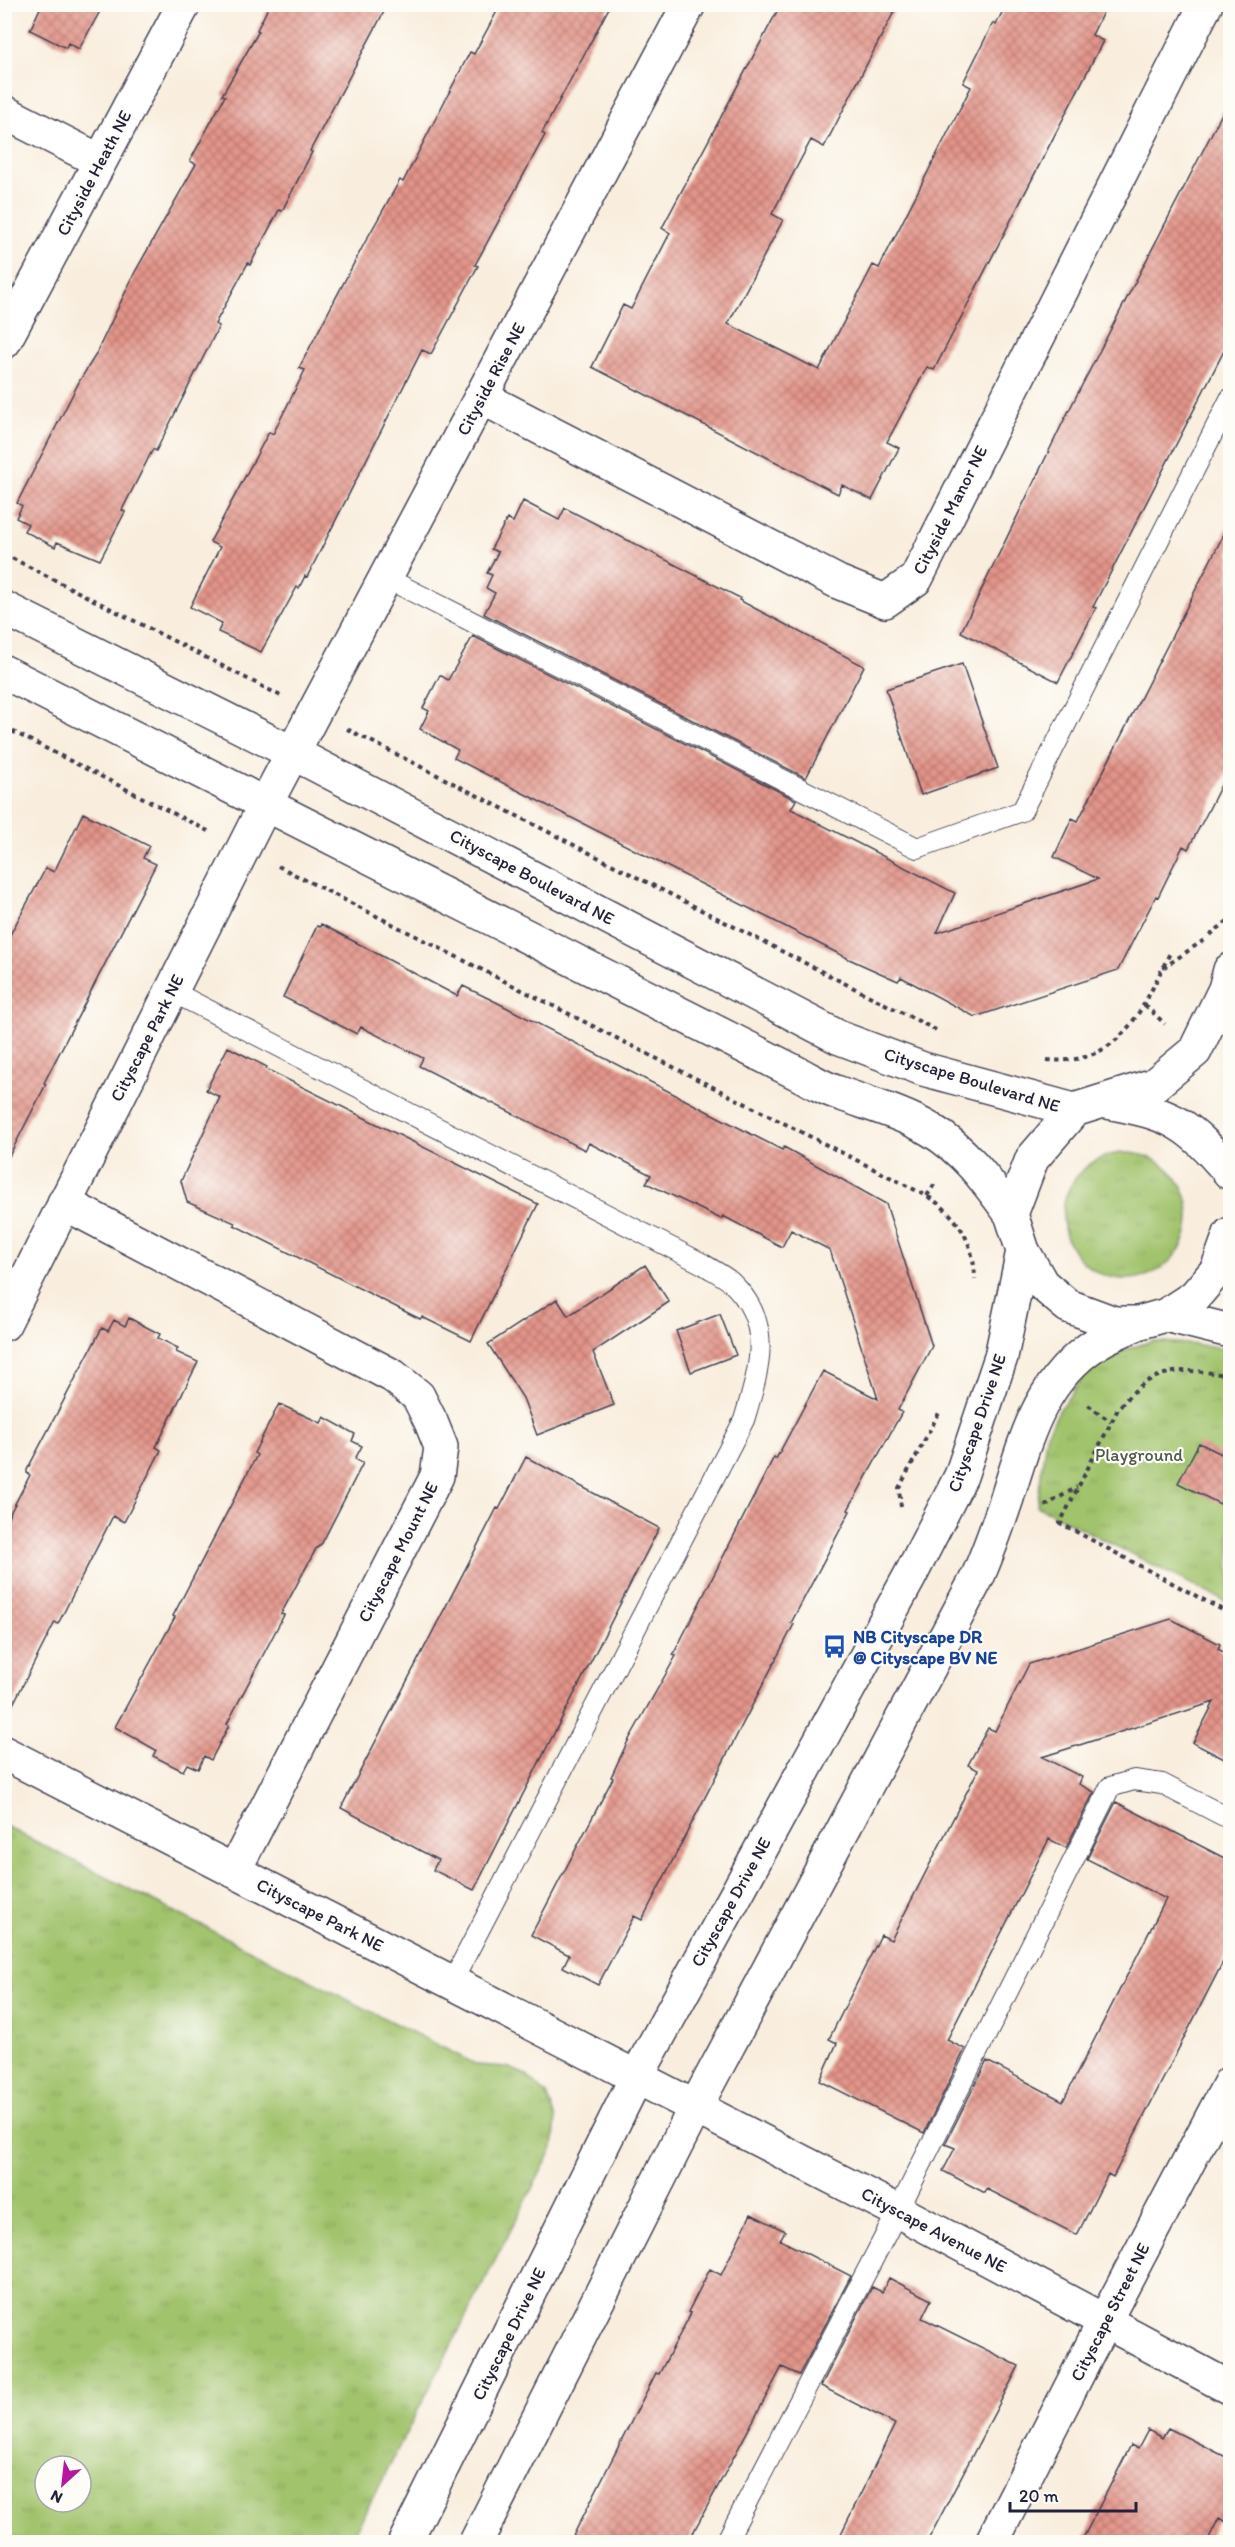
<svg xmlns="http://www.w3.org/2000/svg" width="1235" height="2547" viewBox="0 0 1235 2547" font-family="Itim,sans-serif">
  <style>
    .grass { fill: url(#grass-tufts); stroke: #627254; stroke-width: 1.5; fill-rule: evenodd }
    .building { fill: url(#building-cross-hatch) }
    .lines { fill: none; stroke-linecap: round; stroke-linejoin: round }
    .lane-casing { stroke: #424153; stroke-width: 22 }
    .street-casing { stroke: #424153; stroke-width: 36 }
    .secondary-casing { stroke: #424153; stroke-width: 36 }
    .path { stroke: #424153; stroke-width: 4; stroke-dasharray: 4.5 4.5; stroke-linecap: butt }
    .lane { stroke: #fff; stroke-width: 20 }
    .street { stroke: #fff; stroke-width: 33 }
    .secondary { stroke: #fff; stroke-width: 33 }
    .labels { text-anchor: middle; stroke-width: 4.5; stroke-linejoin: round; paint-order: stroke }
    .street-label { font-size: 18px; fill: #22223b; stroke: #fdfcf7 }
    .park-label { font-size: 18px; fill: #4e5a4c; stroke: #fdfcf7 }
    .transit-label { font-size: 18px; font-weight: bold; fill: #164399; stroke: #fdfcf7; text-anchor: start }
  </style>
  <defs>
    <pattern id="grass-tufts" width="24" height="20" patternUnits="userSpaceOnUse" patternTransform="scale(1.5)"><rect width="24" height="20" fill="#a1c36c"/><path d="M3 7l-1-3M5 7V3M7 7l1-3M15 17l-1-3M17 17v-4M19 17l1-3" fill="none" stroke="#8aa75e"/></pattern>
    <pattern id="building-cross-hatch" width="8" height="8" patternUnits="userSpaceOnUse" patternTransform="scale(1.5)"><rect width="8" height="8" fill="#e39489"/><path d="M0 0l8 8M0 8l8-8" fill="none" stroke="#b87871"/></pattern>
  </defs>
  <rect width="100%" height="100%" fill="#fdfcf7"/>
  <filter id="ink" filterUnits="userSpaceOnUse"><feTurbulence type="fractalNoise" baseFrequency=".0167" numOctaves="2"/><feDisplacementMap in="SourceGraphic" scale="12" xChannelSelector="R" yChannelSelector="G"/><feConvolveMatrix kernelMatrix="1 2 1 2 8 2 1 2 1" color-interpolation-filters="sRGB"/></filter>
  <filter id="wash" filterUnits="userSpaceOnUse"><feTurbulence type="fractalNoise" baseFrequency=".008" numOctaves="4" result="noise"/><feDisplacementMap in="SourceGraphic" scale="24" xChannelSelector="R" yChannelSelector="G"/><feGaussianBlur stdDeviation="1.35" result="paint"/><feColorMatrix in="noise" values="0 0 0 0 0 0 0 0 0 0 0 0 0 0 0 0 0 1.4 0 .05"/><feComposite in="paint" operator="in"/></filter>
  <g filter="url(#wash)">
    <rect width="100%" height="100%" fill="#f9eede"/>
    <path class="grass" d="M1063 1216a63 63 0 1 1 126 0a63 63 0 1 1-126 0Z
      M1151 1341 1211 1346 1230 1351V1604L1037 1506 1046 1436 1060 1409 1083 1377 1119 1352Z
      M5 1826 477 2065 507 2067 526 2075 547 2095 556 2118 553 2148 350 2542H5ZM45 2466H81V2502H45Z"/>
    <g id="blocks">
      <path class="building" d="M42 4H104L79 49 68 43 66 48 30 30Z
        M270 4H388L310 151 312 152 282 211 279 210 250 265 248 263 215 324 219 326 156 451 153 449 122 510 125 512 100 560 57 542 55 547 24 531 28 524 16 518 22 506 17 503 80 380 95 356 135 272 196 164 190 161 225 96 222 95 259 31 257 30Z
        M501 4H611L542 133 545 135 475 265 478 266 431 354 422 350 307 577 305 576 299 588 297 587 261 652 218 632 222 623 190 607 220 547 210 542 269 432 273 434 305 370 299 368 364 244 400 180 403 182 470 52 474 54Z
        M781 4H898L824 147 811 140 772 214 783 220 728 324 819 370 873 265 879 268 941 146 971 87 963 83 993 23 996 25 1006 4H1107L1092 35 1103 41 934 370 927 367 887 442 899 448 872 500 842 485 838 494 592 367 623 305 631 309 670 233 662 228Z
        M1230 98V339L1093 607 1096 608 1058 682 961 632 1063 422Z
        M523 501 559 520 565 508 740 598 739 600 864 666 806 778 484 614 495 593 486 588 492 575 487 573 498 552 491 549 507 519 513 522Z
        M1230 522V767L1206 815 1188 849 1183 846 1158 897 1156 896 1118 970 975 1017 901 977 898 981 849 959 454 758 458 750 420 729 429 711 423 708 440 675 448 680 473 636 796 800 791 809 955 893 937 933 1098 879 1054 857 1072 818 1078 821Z
        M962 664 998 768 921 795 886 689Z
        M83 813 149 846 143 858 156 864 44 1083 46 1084 4 1166V946L46 868 54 872Z
        M321 924 457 996 463 986 496 1002 782 1150 784 1147 886 1204 932 1346 898 1410 902 1412 848 1510 850 1511 791 1623 794 1624 642 1920 634 1916 598 1985 563 1967 569 1955 531 1935 613 1778 611 1777 627 1743 676 1656 673 1655 774 1457 776 1459 823 1371 878 1399 830 1250 791 1230 782 1247 723 1216 721 1219 646 1183 651 1175 589 1143 585 1150 419 1066 423 1058 361 1027 357 1034 283 997 317 926 320 927Z
        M228 1047 267 1067 266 1069 538 1204 471 1341 422 1317 420 1319 234 1225 235 1223 187 1202 181 1181 220 1097 206 1090Z
        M645 1265 669 1302 593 1352 614 1405 537 1435 523 1398 488 1344 557 1299 568 1316Z
        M720 1314 736 1355 691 1372 676 1331Z
        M129 1318 160 1334 158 1338 178 1348 176 1352 198 1362 156 1447 161 1450 124 1522 113 1516 58 1624 55 1622 4 1722V1525L30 1475 27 1473V1470L102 1328 108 1331 114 1320 125 1326Z
        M279 1404 321 1423 324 1417 355 1434 352 1441 362 1446 355 1459 363 1463 322 1543 316 1549 281 1614 284 1615 227 1724 229 1725 211 1760 204 1756 198 1769 187 1764 183 1771 153 1756 156 1750 115 1727 175 1617 173 1616 257 1455 254 1453Z
        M1199 1443 1230 1458V1482L1220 1504 1178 1483Z
        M526 1457 659 1528 474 1890 433 1870 438 1860 341 1808 497 1508 499 1509Z
        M1171 1619 1220 1644 1218 1649 1230 1656V1762L1193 1743 1214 1702 1042 1757 1082 1777 1079 1784 1094 1792 1066 1848 1049 1839 947 2040 965 2049 924 2133 820 2081 837 2043 829 2039 881 1935 891 1940 978 1770 968 1765 988 1728 995 1731 1029 1664Z
        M1116 1802 1230 1861V1948L1113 2177 1108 2174 1077 2235 987 2189 985 2193 943 2171 955 2148 945 2144 987 2061 1063 2101 1166 1899 1087 1859Z
        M751 2214 785 2231 780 2240 851 2276 799 2375 782 2367 688 2542H570L656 2373 659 2374 691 2313 688 2312 710 2269 721 2275Z
        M889 2278 931 2300 922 2318 1019 2366 927 2542H837L895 2424 821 2386 872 2287 882 2292Z
        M1168 2428 1230 2459V2524L1219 2518 1207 2542H1081L1131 2445 1138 2449 1148 2430 1162 2438Z"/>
    </g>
  </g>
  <g filter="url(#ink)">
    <use href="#blocks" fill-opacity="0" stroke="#424153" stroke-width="1.5"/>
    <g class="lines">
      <defs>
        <path id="lane" d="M386 578 917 848 1022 811 1230 399
          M171 991 703 1264C712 1270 723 1275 731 1282 775 1323 759 1370 744 1420L452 1982
          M726 2542 898 2211 1110 1787 1134 1780 1162 1784 1230 1819"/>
        <path id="street" d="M4 112 100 161
          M4 342 184 4
          M481 397 838 582 885 601 916 579 1206 4
          M4 608 293 753 840 1038 923 1069 1074 1110
          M4 672 799 1074C811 1080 823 1088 836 1092 868 1104 903 1113 931 1130 966 1151 988 1183 1011 1214
          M64 1203 393 1376 418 1396 431 1422 441 1447 437 1476 234 1871
          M4 1324 265 805 689 4
          M4 1753 898 2211 1230 2388
          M992 2542 1105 2320 1230 2083"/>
        <path id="secondary" d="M1230 970 1225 989 1195 1051 1154 1085 1074 1110 1032 1159 1011 1214 1023 1251 1042 1284 1068 1306 1114 1323H1138L1166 1315 1195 1296 1217 1270 1230 1234
          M1107 1102C1172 1114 1187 1122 1230 1173
          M1166 1315 1230 1331
          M405 2542 637 2076 910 1576 961 1476 1001 1357 1023 1251
          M476 2542 696 2106 978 1576C989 1550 998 1525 1007 1498 1026 1438 1040 1380 1097 1343 1109 1335 1125 1329 1138 1323"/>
      </defs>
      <use href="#lane" class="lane-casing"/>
      <use href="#street" class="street-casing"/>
      <use href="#secondary" class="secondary-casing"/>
      <path class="path" d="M4 554 281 696
        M4 727 210 832
        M347 729 936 1030
        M278 866 927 1196C958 1215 974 1242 975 1279
        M1210 935 1230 919
        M1163 968 1204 940
        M1145 1005 1165 1024
        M1047 1060C1123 1066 1142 1008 1171 951
        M927 1196 935 1183
        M1230 1376C1182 1367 1151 1366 1118 1409L1060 1523 1230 1614
        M1088 1405 1111 1422
        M1045 1506 1077 1487
        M901 1507 899 1488 939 1413
        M4 2542H6"/>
      <use href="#lane" class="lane"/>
      <use href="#street" class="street"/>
      <use href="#secondary" class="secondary"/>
    </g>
  </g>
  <defs>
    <symbol id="bus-bare" viewBox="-9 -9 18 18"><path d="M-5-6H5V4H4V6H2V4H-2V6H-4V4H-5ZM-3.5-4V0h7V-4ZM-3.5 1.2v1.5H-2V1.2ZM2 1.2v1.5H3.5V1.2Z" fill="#1a4fb4" stroke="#fdfcf7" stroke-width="2.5" paint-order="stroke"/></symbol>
  </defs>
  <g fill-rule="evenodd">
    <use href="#bus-bare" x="818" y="1630" width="33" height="33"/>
  </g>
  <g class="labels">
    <g class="street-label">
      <text transform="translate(94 173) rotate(-62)" y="6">Cityside Heath NE</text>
      <text transform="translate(491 379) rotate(-62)" y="6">Cityside Rise NE</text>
      <text transform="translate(950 510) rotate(-63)" y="6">Cityside Manor NE</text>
      <text transform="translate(532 877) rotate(28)" y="6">Cityscape Boulevard NE</text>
      <text transform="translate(147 1038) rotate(-63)" y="6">Cityscape Park NE</text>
      <text transform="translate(972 1080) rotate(17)" y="6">Cityscape Boulevard NE</text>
      <text transform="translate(977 1423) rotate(-71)" y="6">Cityscape Drive NE</text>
      <text transform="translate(398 1552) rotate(-63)" y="6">Cityscape Mount NE</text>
      <text transform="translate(731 1902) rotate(-61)" y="6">Cityscape Drive NE</text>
      <text transform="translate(320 1915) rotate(27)" y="6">Cityscape Park NE</text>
      <text transform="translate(934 2230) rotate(28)" y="6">Cityscape Avenue NE</text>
      <text transform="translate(1110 2312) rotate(-63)" y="6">Cityscape Street NE</text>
      <text transform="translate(509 2334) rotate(-64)" y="6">Cityscape Drive NE</text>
    </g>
    <g class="park-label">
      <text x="1139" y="1461">Playground</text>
    </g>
    <g class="transit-label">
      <text x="853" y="1643">NB Cityscape DR<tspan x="853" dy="21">@ Cityscape BV NE</tspan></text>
    </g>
  </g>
  <rect width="1235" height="2547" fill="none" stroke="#fdfcf7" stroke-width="24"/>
  <g transform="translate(63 2484) rotate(207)"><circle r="28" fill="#fdfcf7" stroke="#a5a5ac" stroke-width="1.5"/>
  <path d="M0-4.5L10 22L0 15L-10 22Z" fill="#b5179e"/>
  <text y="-9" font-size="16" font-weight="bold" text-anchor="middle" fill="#22223b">N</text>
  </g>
  <path d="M1010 2502v9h126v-9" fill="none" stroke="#22223b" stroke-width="3"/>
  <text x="1019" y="2502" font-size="18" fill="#22223b" stroke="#fdfcf7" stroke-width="4.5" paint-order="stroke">20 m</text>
</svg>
